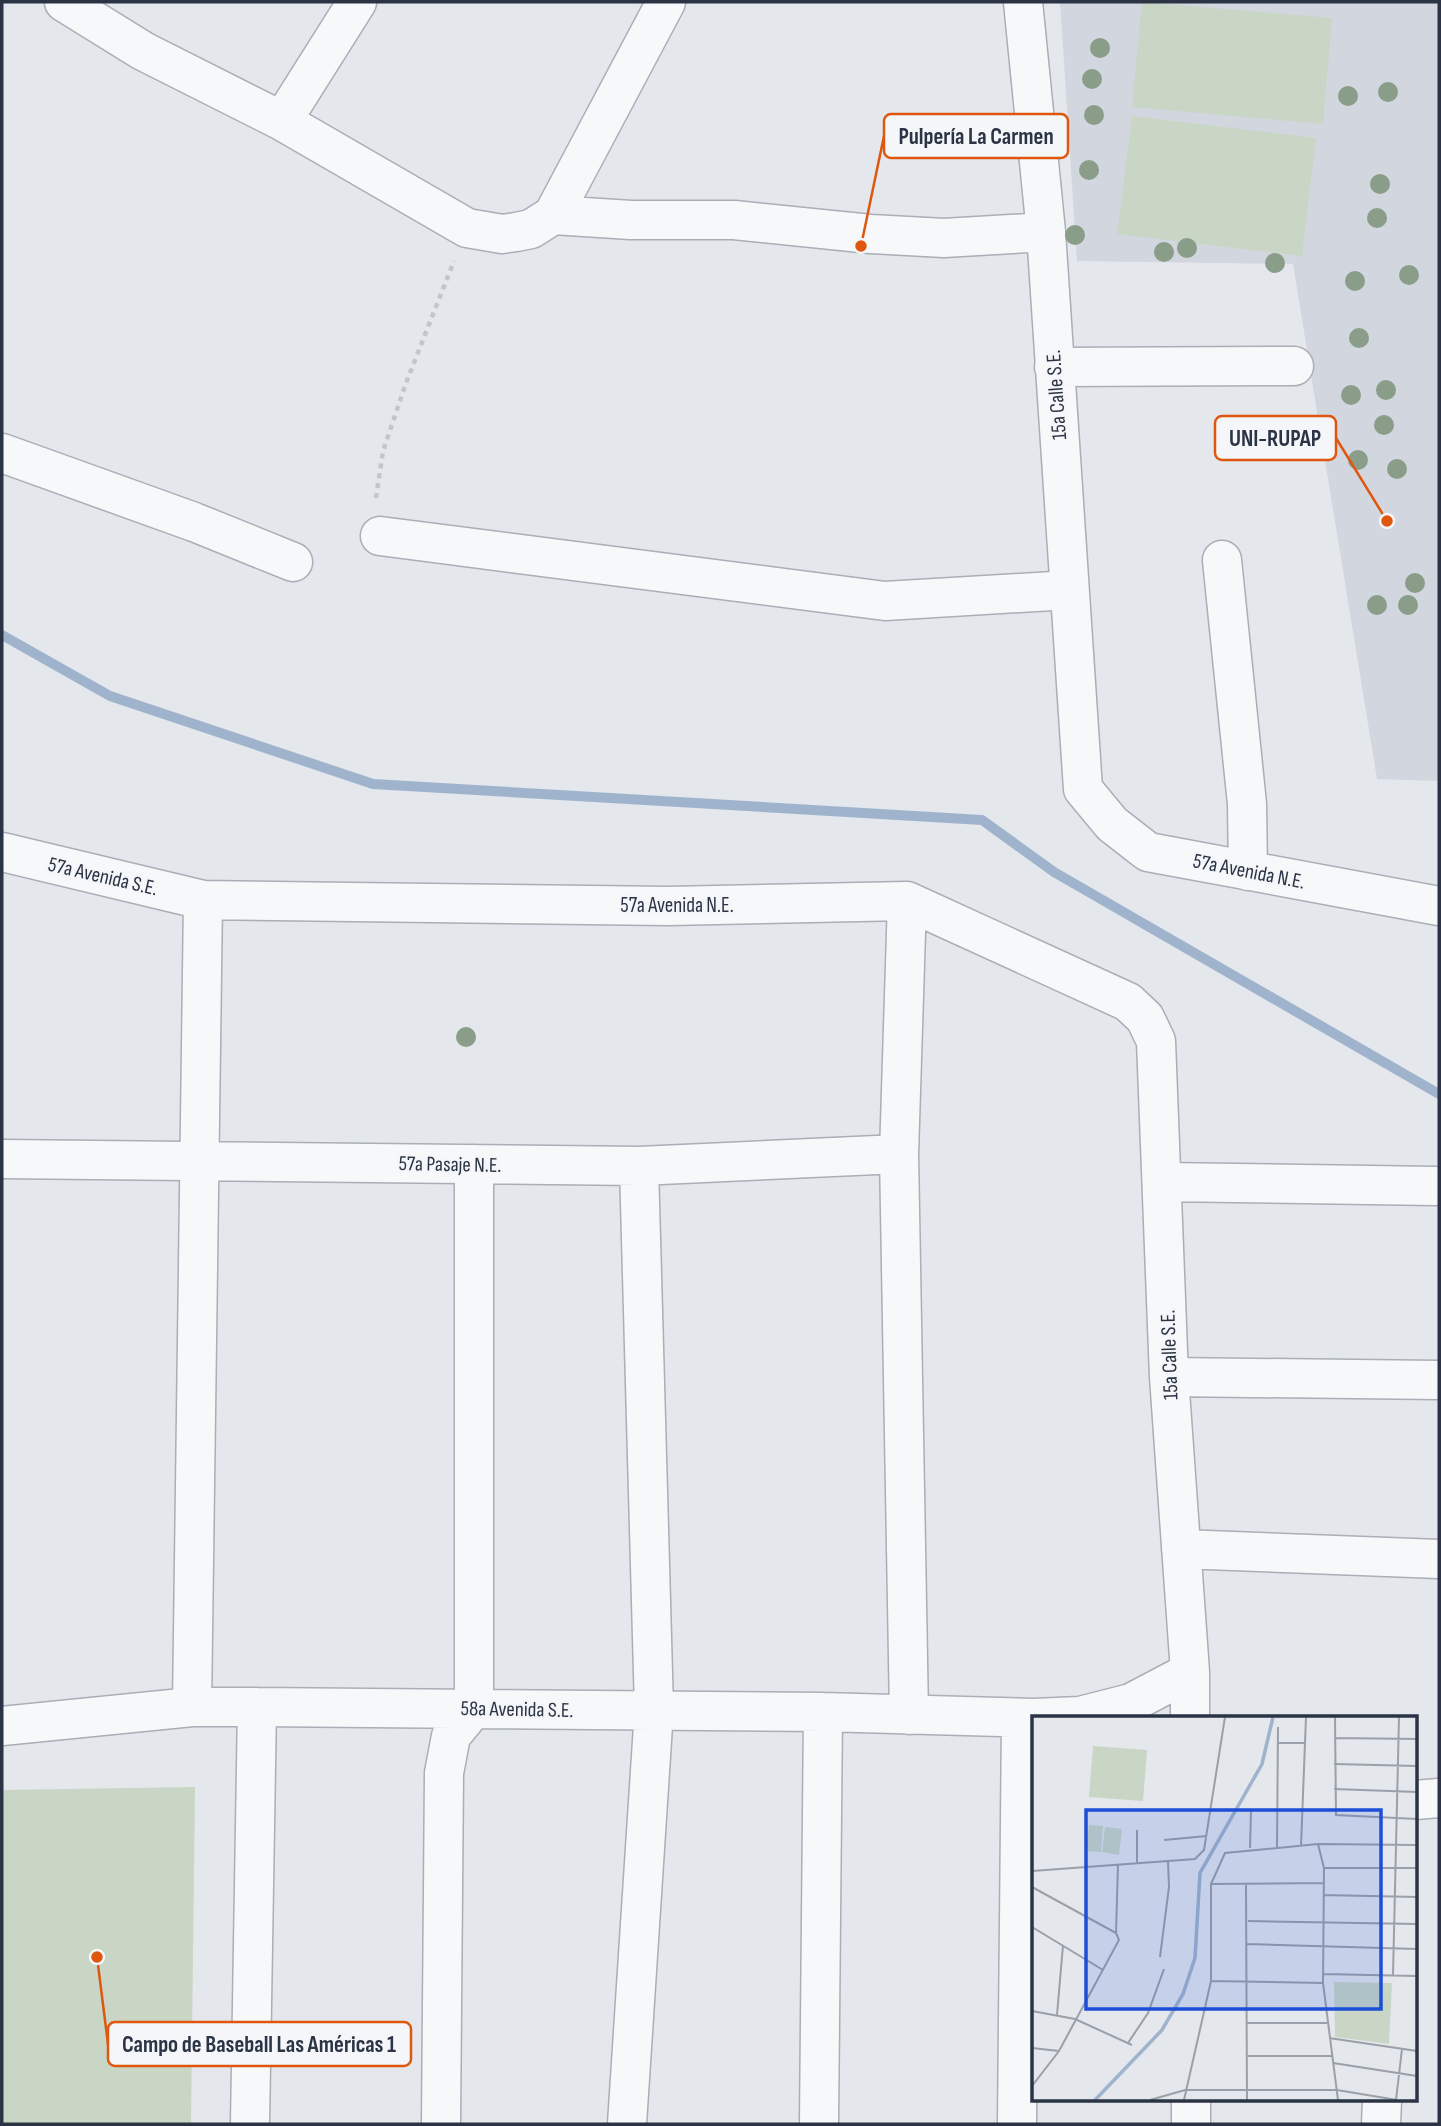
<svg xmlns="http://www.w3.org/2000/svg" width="1441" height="2126" viewBox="0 0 1441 2126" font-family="'Sofia Sans Condensed',sans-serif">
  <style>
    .built { fill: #d2d6de }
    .grass { fill: #c9d6c5 }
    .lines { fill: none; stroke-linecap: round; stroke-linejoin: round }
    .stream { stroke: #9fb4cc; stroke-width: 10 }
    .minor-casing { stroke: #a9aeb7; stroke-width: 41 }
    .path { stroke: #c2c5cb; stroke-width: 4.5; stroke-dasharray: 5 5; stroke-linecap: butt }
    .minor { stroke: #f7f8fa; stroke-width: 38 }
    .tree { fill: #899d89 }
    .labels { text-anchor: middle; stroke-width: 5; stroke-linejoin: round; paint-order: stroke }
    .street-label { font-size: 21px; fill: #2b3445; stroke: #f4f6f9 }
    .inset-river { fill: none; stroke: #9fb4cc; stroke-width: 3.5 }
    .inset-road { fill: none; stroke: #9a9fa9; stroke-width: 2 }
    .view { fill: #1d4ed8; fill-opacity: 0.15; stroke: #1d4ed8; stroke-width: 3.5 }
    .inset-edge { fill: none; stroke: #2b3445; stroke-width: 3.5 }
    .leader { fill: none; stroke: #df570f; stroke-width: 2.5 }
    .callout-dot { fill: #df570f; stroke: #f4f6f9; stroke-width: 2.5 }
    .callout { fill: #f4f6f9; stroke: #df570f; stroke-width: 2.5 }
    .callout-label { font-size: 23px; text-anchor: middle; font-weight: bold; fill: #2b3445 }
  </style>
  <rect width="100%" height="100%" fill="#e4e7ec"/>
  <path class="built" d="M1060 2H1439V781L1377 779 1293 264 1077 261Z"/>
  <path class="grass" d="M1142 2 1332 18 1323 124 1132 107Z
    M1132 116 1316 138 1302 256 1117 234Z
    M195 1787 191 2124H2V1790Z"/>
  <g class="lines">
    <path class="stream" d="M2 635 110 696 373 784 982 820 1054 872 1439 1094"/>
    <defs>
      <path id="minor" d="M64 2 143 51 282 121 467 228 502 234 516 232 531 229 553 215 666 2
        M1023 2 1046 232 1083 789 1112 824 1148 852 1439 906
        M282 121 357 2
        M553 215 631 220H734L871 234 944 238 1046 232
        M1054 367 1294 366
        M2 453 194 522 293 562
        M380 536 885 601 1069 590
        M1222 560 1247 804 1248 871
        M2 852 203 900 668 906 907 901 1128 1002 1145 1018 1156 1041 1169 1377 1190 1672V1718
        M907 901 899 1154 909 1715
        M2 1159 639 1166 899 1154
        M1163 1182 1435 1186
        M1169 1377 1439 1380
        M1181 1549 1439 1559
        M192 1707 203 900
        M1034 1718 1080 1716 1131 1703 1190 1672
        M2 1726 192 1707H257L823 1712 1033 1718
        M1415 1800 1439 1798
        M1191 2100V2124
        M250 2124 257 1707
        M441 2124 444 1773 451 1736 474 1708V1164
        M627 2124 654 1710 639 1166
        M819 2124 823 1712
        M1017 2124 1021 1719
        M1381 2124 1382 2100"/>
    </defs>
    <use href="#minor" class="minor-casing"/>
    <path class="path" d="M376 498 383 451 406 383 454 261"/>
    <use href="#minor" class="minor"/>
  </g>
  <g class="tree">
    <circle cx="1100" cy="48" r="10"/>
    <circle cx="1092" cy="79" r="10"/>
    <circle cx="1388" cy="92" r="10"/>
    <circle cx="1348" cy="96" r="10"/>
    <circle cx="1094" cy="115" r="10"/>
    <circle cx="1089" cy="170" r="10"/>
    <circle cx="1380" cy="184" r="10"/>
    <circle cx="1377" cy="218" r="10"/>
    <circle cx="1075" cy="235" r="10"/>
    <circle cx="1187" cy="248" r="10"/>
    <circle cx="1164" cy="252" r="10"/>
    <circle cx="1275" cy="263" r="10"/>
    <circle cx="1409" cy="275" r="10"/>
    <circle cx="1355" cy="281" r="10"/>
    <circle cx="1359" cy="338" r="10"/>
    <circle cx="1386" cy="390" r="10"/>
    <circle cx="1351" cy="395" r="10"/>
    <circle cx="1384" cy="425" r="10"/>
    <circle cx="1358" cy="460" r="10"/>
    <circle cx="1397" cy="469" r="10"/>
    <circle cx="1415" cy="583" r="10"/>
    <circle cx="1377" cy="605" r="10"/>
    <circle cx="1408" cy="605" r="10"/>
    <circle cx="466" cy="1037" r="10"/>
  </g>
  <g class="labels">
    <g class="street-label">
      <text transform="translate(1056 395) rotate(-94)" y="7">15a Calle S.E.</text>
      <text transform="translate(1249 871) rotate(11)" y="7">57a Avenida N.E.</text>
      <text transform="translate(103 876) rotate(13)" y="7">57a Avenida S.E.</text>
      <text x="677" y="912">57a Avenida N.E.</text>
      <text transform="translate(450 1164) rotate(1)" y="7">57a Pasaje N.E.</text>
      <text transform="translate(1169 1355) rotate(-92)" y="7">15a Calle S.E.</text>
      <text transform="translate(517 1709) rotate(1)" y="7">58a Avenida S.E.</text>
    </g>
  </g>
  <g transform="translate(1032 1716)">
    <rect width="385" height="385" fill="#e4e7ec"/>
    <path d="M61 30 115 34 111 85 57 81ZM57 109 71 110 69 136 54 135ZM73 111 90 113 87 139 70 136ZM302 266 360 267 357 328 303 321Z" fill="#c9d6c5"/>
    <path class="inset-river" d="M63 384 130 314 151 278 163 242 168 157 230 48 241 1"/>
    <path class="inset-road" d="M303 1 304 99 385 103M303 22 385 23M246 27H273M302 48 385 50M302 73 385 76M105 114V147M132 124 175 120M286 128 292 152 291 267 306 384M269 130 274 1M245 131 246 11M218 132 219 94M292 152H385M0 155 163 143 172 134 193 1M179 168 292 167M214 169 215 384M0 171 84 217 87 224 27 335 0 370M291 179 385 181M216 205 385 208M0 211 71 254M84 217 86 148M215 228 385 233M128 241 137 171 136 145M291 258 385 260M361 259 367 1M179 265 291 267M0 295 43 303 100 329M25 299 31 229M215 307H295M297 322 385 335M96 327 116 297 132 253M0 332 27 335M214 340H300M301 347 385 360M118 384 153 374H305L365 384M152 384 179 265V168L193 137 286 128 385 129M364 384 370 333"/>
    <path class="view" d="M54 94H349V293H54Z"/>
    <rect width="385" height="385" class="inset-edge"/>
  </g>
  <path class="leader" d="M861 246L884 136M1387 521L1336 438M97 1957L108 2044"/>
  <g class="callout-dot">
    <circle cx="861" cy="246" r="7"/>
    <circle cx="1387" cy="521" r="7"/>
    <circle cx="97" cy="1957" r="7"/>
  </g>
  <g class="callout">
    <rect x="884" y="114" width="184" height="44" rx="7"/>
    <rect x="1215" y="416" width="121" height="44" rx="7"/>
    <rect x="108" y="2022" width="303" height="44" rx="7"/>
  </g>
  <g class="callout-label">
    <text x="976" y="144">Pulpería La Carmen</text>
    <text x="1275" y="446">UNI-RUPAP</text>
    <text x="259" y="2052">Campo de Baseball Las Américas 1</text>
  </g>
  <rect width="1441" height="2126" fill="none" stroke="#2b3445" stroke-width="7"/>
</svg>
